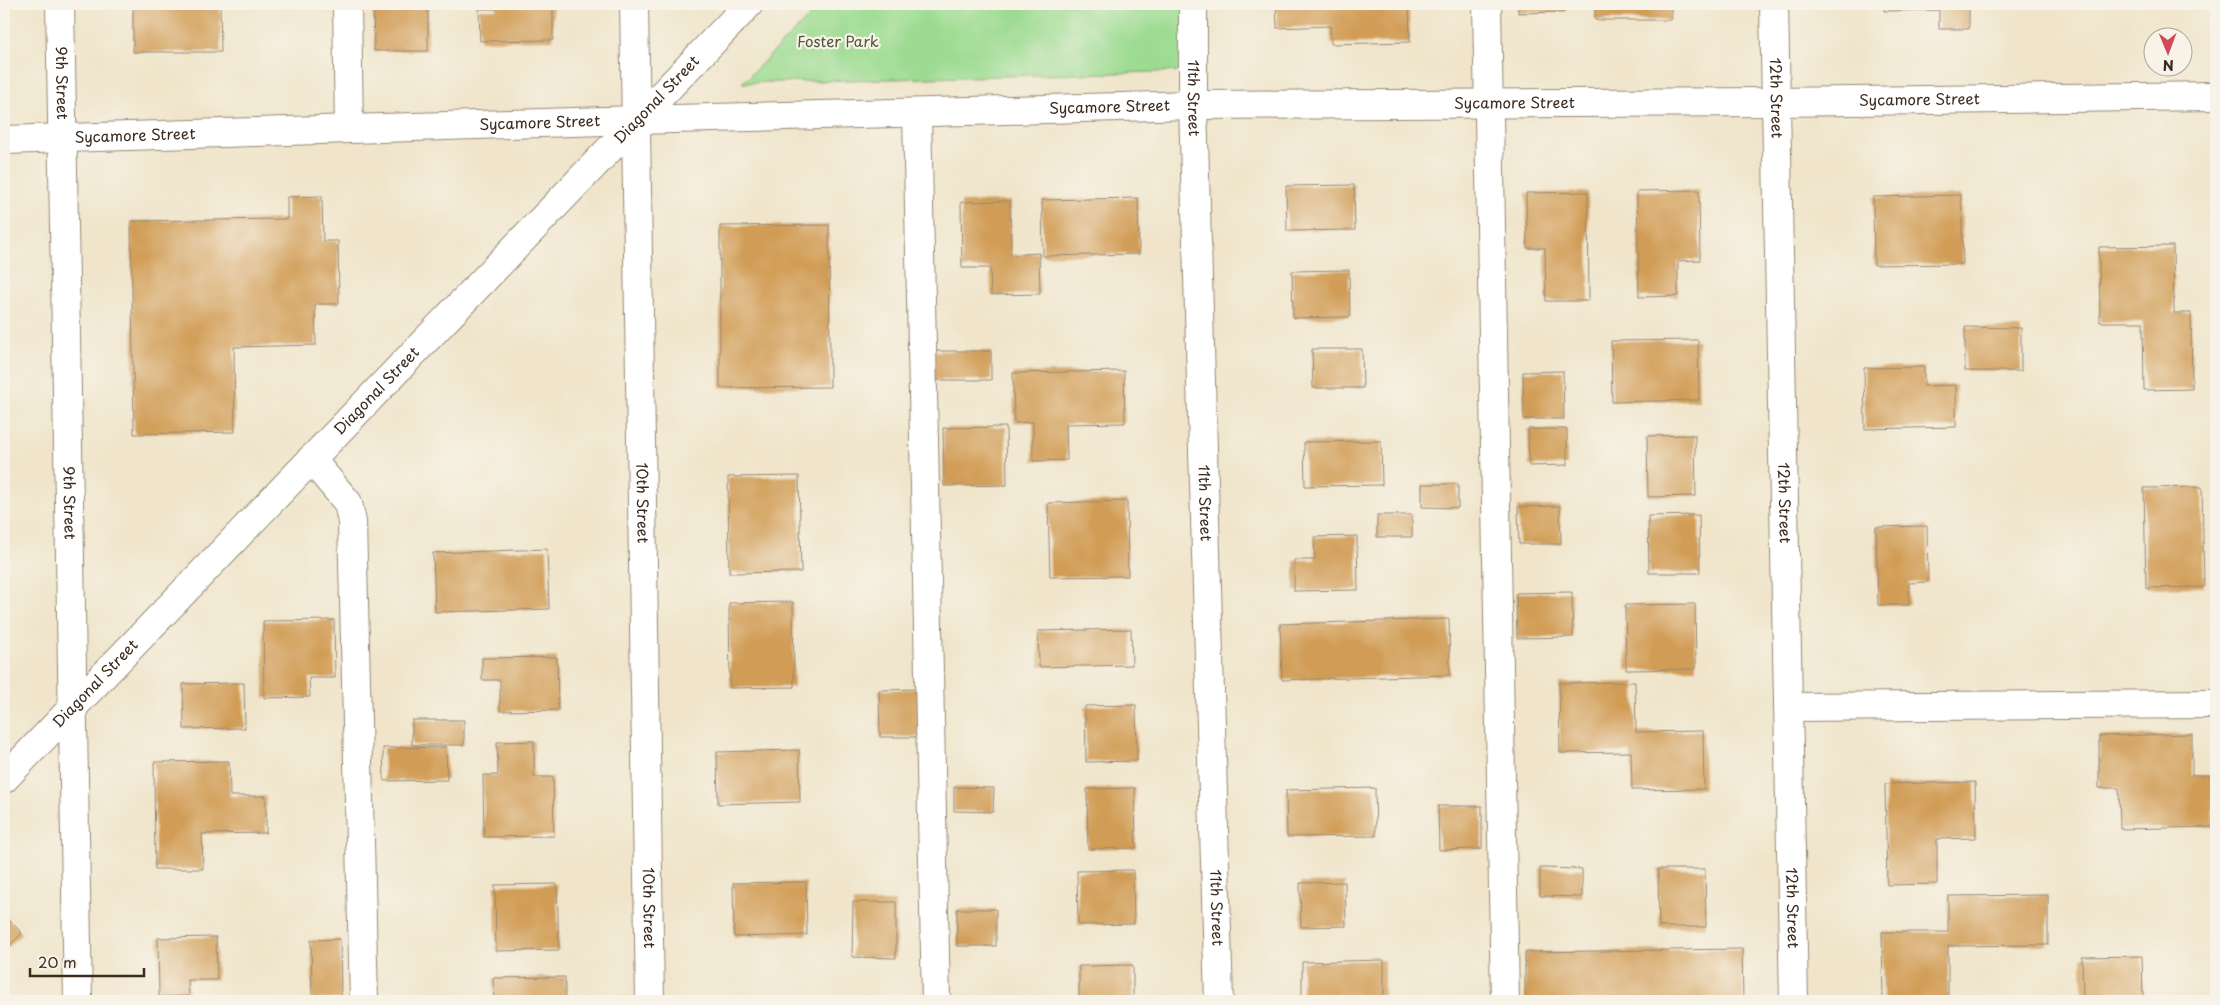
<svg xmlns="http://www.w3.org/2000/svg" width="2220" height="1005" viewBox="0 0 2220 1005" font-family="'Playpen Sans',sans-serif">
  <style>
    .green { fill: #9cdb91; stroke: #6c8258 }
    .building { fill: #d19d56 }
    .lines { fill: none; stroke-linecap: round; stroke-linejoin: round }
    .minor-casing { stroke: #968874; stroke-width: 30 }
    .major-casing { stroke: #968874; stroke-width: 30 }
    .minor { stroke: #fff; stroke-width: 28 }
    .major { stroke: #fff; stroke-width: 28 }
    .labels { text-anchor: middle; stroke-width: 4.5; stroke-linejoin: round; paint-order: stroke }
    .park-label { font-size: 15px; fill: #53563b; stroke: #f7f3e8 }
    .street-label { font-size: 15px; fill: #3b2a1e; stroke: #f7f3e8 }
  </style>
  <rect width="100%" height="100%" fill="#f7f3e8"/>
  <filter id="ink" filterUnits="userSpaceOnUse"><feTurbulence type="fractalNoise" baseFrequency=".02" numOctaves="2"/><feDisplacementMap in="SourceGraphic" scale="10" xChannelSelector="R" yChannelSelector="G"/><feConvolveMatrix kernelMatrix="1 2 1 2 8 2 1 2 1" color-interpolation-filters="sRGB"/></filter>
  <filter id="wash" filterUnits="userSpaceOnUse"><feTurbulence type="fractalNoise" baseFrequency=".0096" numOctaves="4" result="noise"/><feDisplacementMap in="SourceGraphic" scale="20" xChannelSelector="R" yChannelSelector="G"/><feGaussianBlur stdDeviation="1.12" result="paint"/><feColorMatrix in="noise" values="0 0 0 0 0 0 0 0 0 0 0 0 0 0 0 0 0 1.4 0 .05"/><feComposite in="paint" operator="in"/></filter>
  <g filter="url(#wash)">
    <rect width="100%" height="100%" fill="#f0e5cb"/>
    <path class="green" d="M822 4H1193V71L742 83Z"/>
    <g id="blocks">
      <path class="building" d="M133 4H220L221 52H133Z
        M373 4H428V51H374Z
        M496 4H553V40L480 41 479 9H496Z
        M1276 4H1409L1410 42 1331 44 1330 26 1277 28Z
        M1518 4H1565V12L1518 13Z
        M1595 4H1671V20H1595Z
        M1884 4H1969V29H1939V10L1884 11Z
        M1354 185 1355 230 1287 231 1286 186Z
        M1699 190 1700 260 1678 261V296L1639 297 1637 191Z
        M1588 192 1589 301H1546L1545 248H1527L1526 193Z
        M1961 195 1963 264 1874 265 1873 197Z
        M322 196 323 241H338L339 304H315L316 345 234 347 235 432 134 434 131 221 287 219V197Z
        M1138 198 1139 254 1043 256 1042 200Z
        M1010 201 1011 255 1039 253 1040 294 991 295 990 268H962L961 202Z
        M829 225 830 387 720 388V226Z
        M2173 246 2174 313H2191L2192 389 2144 390 2143 322H2100L2099 247Z
        M1349 270 1350 317 1293 318 1292 271Z
        M1965 327 2021 328V371H1965Z
        M1698 340 1699 400 1612 402 1611 341Z
        M1312 349H1362L1363 388H1313Z
        M932 351H991V380H932Z
        M1924 367V386L1956 385V427L1865 429 1864 368Z
        M1124 371 1125 423 1066 424 1067 460 1033 461V422L1014 423 1013 373Z
        M1563 371 1564 419H1524L1523 372Z
        M1006 427 1007 485 944 486 943 428Z
        M1528 429H1567V465L1529 466Z
        M1695 435 1696 496 1648 497 1647 436Z
        M1381 441 1382 485 1305 486 1304 442Z
        M799 476 801 572 729 573 728 477Z
        M1422 484H1458V508L1422 507Z
        M2202 487 2204 587 2146 588 2144 488Z
        M1127 501 1128 576 1050 577 1048 503Z
        M1560 506 1561 544H1519L1518 507Z
        M1377 515H1412V537H1377Z
        M1699 515 1700 573H1649L1648 516Z
        M1927 526 1928 582 1909 583V605H1878L1876 527Z
        M1357 536 1358 590 1294 591V560H1315L1314 537Z
        M547 549 549 609 435 612 433 553Z
        M1572 592 1573 637 1517 638 1516 593Z
        M793 602 794 687 730 688 729 603Z
        M1695 604 1696 669 1626 670 1625 605Z
        M1449 619 1450 675 1282 680 1280 624Z
        M334 620 335 678H309L310 697 264 698 263 621Z
        M1131 629 1132 665 1039 667 1038 631Z
        M557 657 558 710 500 711V680H482V658Z
        M1635 682 1636 732 1703 731 1704 789 1632 790 1631 752 1560 753 1559 683Z
        M244 683 245 728 184 729 183 684Z
        M918 689 919 737H880L879 690Z
        M1136 705 1137 761 1086 762 1085 706Z
        M412 720H464V745H412Z
        M2192 734V775H2213V827L2120 829 2119 788H2099V736Z
        M534 741V777H553L554 836 484 837 483 775H498L497 742Z
        M446 747 447 780 384 781 383 748Z
        M799 750 800 802 718 804 717 752Z
        M229 761 230 796H266V833L202 834 203 869H155L154 762Z
        M1975 782 1976 838 1937 839V884L1887 885 1885 784Z
        M954 787 994 788 993 812 954 811Z
        M1135 788 1136 848 1088 849 1087 789Z
        M1375 788 1376 836 1287 837 1286 790Z
        M1438 806H1482V849L1439 850Z
        M1540 868 1582 869V897L1540 896Z
        M1658 869H1705L1706 927H1659Z
        M1133 870 1134 924 1078 925 1077 871Z
        M806 882 807 935 734 937 733 883Z
        M1345 882 1346 926 1301 927 1300 883Z
        M557 884 559 950 496 951 495 885Z
        M2048 895V945L1948 946V1001H1883L1882 932H1948V896Z
        M853 902H896V958L852 957Z
        M957 909H996V946H957Z
        M4 915 22 933 4 952Z
        M216 937 217 980H188L189 996 159 997 158 938Z
        M340 939 341 999 312 1000 311 940Z
        M1742 949 1743 1001H1525V952Z
        M2142 956 2143 998 2123 999V1001H2083L2082 957Z
        M1384 960V1001H1302V962Z
        M1133 965V1001H1079V966Z
        M565 977V1001H494L493 978Z"/>
    </g>
  </g>
  <g filter="url(#ink)">
    <use href="#blocks" fill-opacity="0" stroke="#968874" stroke-width="1"/>
    <g class="lines">
      <defs>
        <g id="minor">
          <path id="s1" d="M60 4 78 1001"/>
          <path d="M347 4 349 129"/>
          <path id="s2" d="M634 4 650 1001"/>
          <path id="s3" d="M1193 4V105L1219 1001"/>
          <path d="M1487 4 1505 1001"/>
          <path id="s4" d="M1774 4 1794 1001"/>
          <path d="M917 113 936 1001"/>
          <path id="s5" d="M4 140 636 120 1193 105 1776 102 2216 96"/>
          <path d="M311 459 348 503 352 522 364 1001"/>
          <path d="M1788 707 2216 704"/>
        </g>
        <g id="major">
          <path id="s6" d="M4 779 749 4"/>
        </g>
      </defs>
      <use href="#minor" class="minor-casing"/>
      <use href="#major" class="major-casing"/>
      <use href="#minor" class="minor"/>
      <use href="#major" class="major"/>
    </g>
  </g>
  <g class="labels">
    <g class="park-label">
      <text x="838" y="47">Foster Park</text>
    </g>
    <g class="street-label">
      <text dy="5" stroke="none"><textPath href="#s1" startOffset="79">9th Street</textPath></text>
      <text dy="5" stroke="none"><textPath href="#s3" startOffset="94">11th Street</textPath></text>
      <text dy="5" stroke="none"><textPath href="#s4" startOffset="94">12th Street</textPath></text>
      <text dy="5" stroke="none"><textPath href="#s6" startOffset="942">Diagonal Street</textPath></text>
      <text dy="5" stroke="none"><textPath href="#s5" startOffset="1916">Sycamore Street</textPath></text>
      <text dy="5" stroke="none"><textPath href="#s5" startOffset="1511">Sycamore Street</textPath></text>
      <text dy="5" stroke="none"><textPath href="#s5" startOffset="1106">Sycamore Street</textPath></text>
      <text dy="5" stroke="none"><textPath href="#s5" startOffset="536">Sycamore Street</textPath></text>
      <text dy="5" stroke="none"><textPath href="#s5" startOffset="131">Sycamore Street</textPath></text>
      <text dy="5" stroke="none"><textPath href="#s6" startOffset="538">Diagonal Street</textPath></text>
      <text dy="5" stroke="none"><textPath href="#s2" startOffset="499">10th Street</textPath></text>
      <text dy="5" stroke="none"><textPath href="#s4" startOffset="499">12th Street</textPath></text>
      <text dy="5" stroke="none"><textPath href="#s1" startOffset="499">9th Street</textPath></text>
      <text dy="5" stroke="none"><textPath href="#s3" startOffset="499">11th Street</textPath></text>
      <text dy="5" stroke="none"><textPath href="#s6" startOffset="132">Diagonal Street</textPath></text>
      <text dy="5" stroke="none"><textPath href="#s2" startOffset="904">10th Street</textPath></text>
      <text dy="5" stroke="none"><textPath href="#s3" startOffset="904">11th Street</textPath></text>
      <text dy="5" stroke="none"><textPath href="#s4" startOffset="904">12th Street</textPath></text>
    </g>
  </g>
  <rect width="2220" height="1005" fill="none" stroke="#f7f3e8" stroke-width="20"/>
  <g transform="translate(2168 52) rotate(179)"><circle r="24" fill="#f7f3e8" stroke="#aca397"/>
  <path d="M0-4L9 19L0 12L-9 19Z" fill="#d1495b"/>
  <text y="-8" font-size="14" font-weight="bold" text-anchor="middle" fill="#3b2a1e">N</text>
  </g>
  <path d="M30 968v8h114v-8" fill="none" stroke="#3b2a1e" stroke-width="2.5"/>
  <text x="38" y="968" font-size="15" fill="#3b2a1e" stroke="#f7f3e8" stroke-width="4" paint-order="stroke">20 m</text>
</svg>
